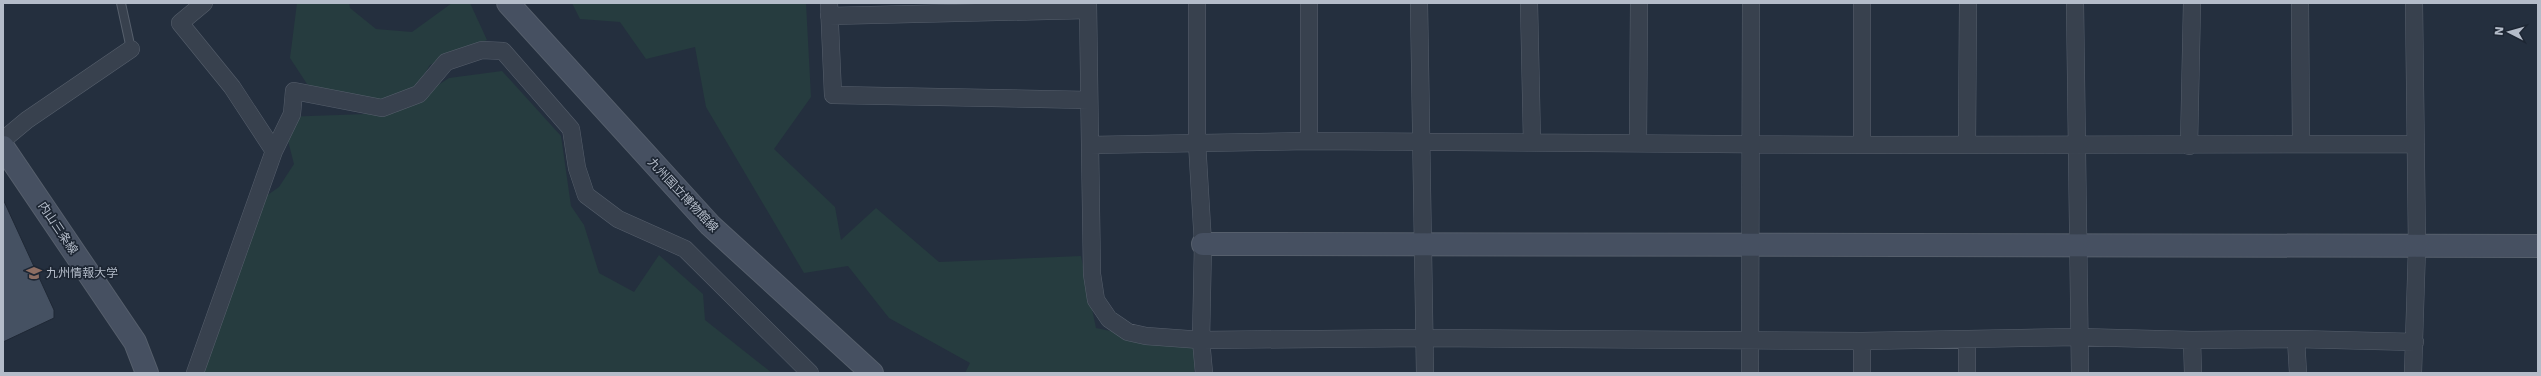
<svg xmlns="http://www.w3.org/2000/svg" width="2541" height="376" viewBox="0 0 2541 376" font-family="'DejaVu Sans','Noto Sans JP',sans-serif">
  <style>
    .green { fill: #263c3f }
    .building { fill: #455162; stroke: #1f2835 }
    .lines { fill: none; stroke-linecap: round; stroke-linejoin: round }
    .lane-casing { stroke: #565f6c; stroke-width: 10 }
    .street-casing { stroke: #565f6c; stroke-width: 18 }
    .secondary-casing { stroke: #565f6c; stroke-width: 24 }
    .lane { stroke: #38414e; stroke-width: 8 }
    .street { stroke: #38414e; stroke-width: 17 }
    .secondary { stroke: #465061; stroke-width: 22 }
    .labels { text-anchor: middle; stroke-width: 3.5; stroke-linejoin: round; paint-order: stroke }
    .street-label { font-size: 12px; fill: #b4bcc9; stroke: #1d2633 }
    .poi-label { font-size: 12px; fill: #b4bcc9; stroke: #1d2633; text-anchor: start }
  </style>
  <rect width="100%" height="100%" fill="#242f3e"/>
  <path class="green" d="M297 3H349L350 8 376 29 412 32 452 3H470L487 40 430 65 414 91 383 101 327 92 307 84 290 58Z
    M572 3H806L811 97 774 149 835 207 841 240 876 208 939 262 1081 256 1096 328 1197 349 1194 373H965L970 363 889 318 848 266 804 273 706 107 695 47 646 59 620 22 580 19Z
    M502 71 561 136 571 206 584 225 599 273 634 292 659 255 703 294 705 320 772 373H199L262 199 279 187 294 164 282 117 395 113 449 78Z"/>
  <path class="building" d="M3 199 54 310V318L3 342Z"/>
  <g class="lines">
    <defs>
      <path id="lane" d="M121 3 131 49"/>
      <path id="street" d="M204 3 180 23 232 87 274 151
        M829 3 833 95 1089 100
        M1088 3 1090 145 1309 141 1862 145 2416 144
        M1197 3V142L1203 244 1201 340 1204 373
        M1309 3V141
        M1419 3 1425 373
        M1529 3 1532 142
        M2075 3 2080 373
        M2300 3 2301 144
        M829 16 1088 10
        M3 140 27 120 131 49
        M1638 143 1639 3
        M1090 145 1092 274 1096 300 1109 319 1128 332 1146 336 1201 340 1425 338 1862 341 2079 337 2192 340 2296 339 2415 342
        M1862 145V3
        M1967 145 1968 3
        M2189 146 2192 3
        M2296 339 2298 373
        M1967 340V373
        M2192 340 2193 373
        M1862 341V373
        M195 373 274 151 292 114 294 91 382 108 419 94 446 62 482 50 503 51 571 129 577 168 586 195 618 219 685 249 810 373
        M1750 373 1751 3
        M2413 373 2417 247 2414 3"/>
      <path id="secondary" d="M508 3 710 225 872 373
        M3 147 135 342 147 373
        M1203 244 2538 246"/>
    </defs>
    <use href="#lane" class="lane-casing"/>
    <use href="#street" class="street-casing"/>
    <use href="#secondary" class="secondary-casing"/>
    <use href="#lane" class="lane"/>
    <use href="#street" class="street"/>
    <use href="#secondary" class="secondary"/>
  </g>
  <defs>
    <symbol id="university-bare" viewBox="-9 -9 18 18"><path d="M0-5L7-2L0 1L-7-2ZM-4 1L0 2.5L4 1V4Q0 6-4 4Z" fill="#8d6e63" stroke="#1d2633" stroke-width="2.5" paint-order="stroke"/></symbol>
  </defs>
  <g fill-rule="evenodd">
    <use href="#university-bare" x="23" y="262" width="22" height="22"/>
  </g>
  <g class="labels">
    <g class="street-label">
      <text transform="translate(683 195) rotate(47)" y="4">九州国立博物館線</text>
      <text transform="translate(58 228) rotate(56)" y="4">内山三条線</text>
    </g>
    <g class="poi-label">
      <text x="46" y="277">九州情報大学</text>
    </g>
  </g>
  <rect width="2541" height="376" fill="none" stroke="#b4bcc9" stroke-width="8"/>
  <g transform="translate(2509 32) rotate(276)" stroke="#1d2633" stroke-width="3" paint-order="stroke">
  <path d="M0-3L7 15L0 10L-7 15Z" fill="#b4bcc9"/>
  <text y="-6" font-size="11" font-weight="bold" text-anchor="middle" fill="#b4bcc9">N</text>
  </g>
</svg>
